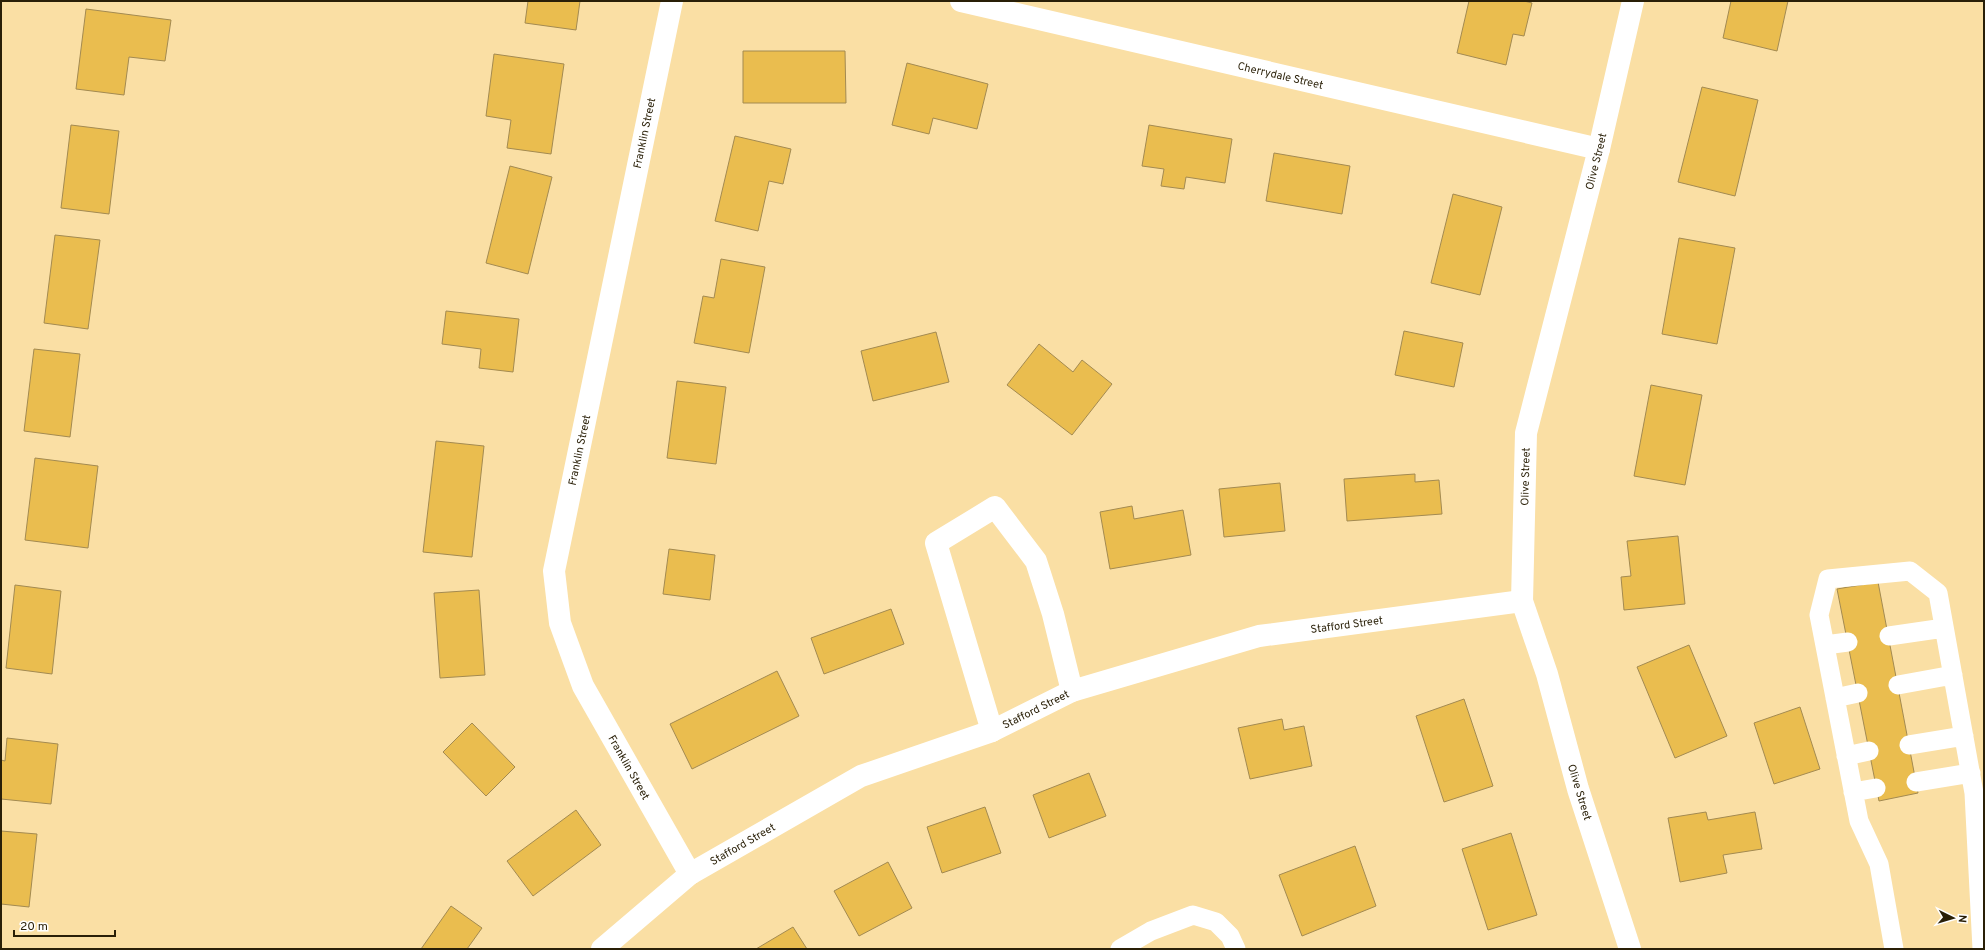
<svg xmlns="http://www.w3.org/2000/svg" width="1985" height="950" viewBox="0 0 1985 950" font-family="Overpass,sans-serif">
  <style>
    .building { fill: #eabd4f; stroke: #a38a51 }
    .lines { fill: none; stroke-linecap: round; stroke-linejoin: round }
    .service { stroke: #fff; stroke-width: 19 }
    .minor { stroke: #fff; stroke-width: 22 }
    .labels { text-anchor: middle; stroke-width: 4; stroke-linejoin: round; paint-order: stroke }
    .street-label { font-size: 11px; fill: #291f07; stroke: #fff }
  </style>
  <rect width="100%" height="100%" fill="#fadfa4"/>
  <path class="building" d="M528 1H580L576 30 525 23Z
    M1469 1H1524L1532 3 1524 36 1513 34 1506 65 1457 53Z
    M1731 1H1788L1777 51 1723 38Z
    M86 9 171 20 165 61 129 57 124 95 76 89Z
    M743 51H845L846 103H743Z
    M494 54 564 64 551 154 507 148 511 120 486 116Z
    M907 63 988 84 977 129 933 118 929 134 892 125Z
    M1702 87 1758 100 1735 196 1678 182Z
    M71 125 119 131 109 214 61 208Z
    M1149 125 1232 139 1225 183 1186 177 1184 189 1161 186 1164 169 1142 166Z
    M735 136 791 149 783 184 769 181 758 231 715 221Z
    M1274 153 1350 166 1342 214 1266 201Z
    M510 166 552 177 528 274 486 263Z
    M1453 194 1502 207 1480 295 1431 283Z
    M55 235 100 240 88 329 44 323Z
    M1679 238 1735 248 1717 344 1662 334Z
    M721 259 765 267 749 353 694 343 703 296 714 298Z
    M446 311 519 319 513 372 479 368 481 349 442 344Z
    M1404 331 1463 343 1454 387 1395 375Z
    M936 332 949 382 873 401 861 351Z
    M1039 344 1073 372 1082 360 1112 384 1072 435 1007 385Z
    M34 349 80 354 70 437 24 431Z
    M677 381 726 387 716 464 667 458Z
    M1651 385 1702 395 1685 485 1634 476Z
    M436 441 484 446 472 557 423 552Z
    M35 458 98 466 88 548 25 540Z
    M1415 474V482L1439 480 1442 514 1347 521 1344 479Z
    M1280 483 1285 531 1224 537 1219 489Z
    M1132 506 1134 519 1183 510 1191 555 1110 569 1100 512Z
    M1678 536 1685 604 1624 610 1621 577 1631 576 1627 541Z
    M669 549 715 555 710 600 663 594Z
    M1878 582 1918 793 1879 801 1837 589Z
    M15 585 61 591 52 674 6 668Z
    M479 590 485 675 440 678 434 593Z
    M891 609 904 644 824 674 811 638Z
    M1689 645 1727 736 1675 758 1637 667Z
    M777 671 799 716 692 769 670 724Z
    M1464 699 1493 786 1444 802 1416 716Z
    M1800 707 1820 769 1774 784 1754 723Z
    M1282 719 1284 730 1304 726 1312 766 1250 779 1238 728Z
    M472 723 515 767 486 796 443 752Z
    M7 738 58 744 51 804 1 799V760L5 761Z
    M1089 773 1106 816 1049 838 1033 795Z
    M985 807 1001 853 942 873 927 827Z
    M576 810 601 845 533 896 507 861Z
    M1706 812 1708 820 1755 812 1762 849 1723 855 1727 873 1680 882 1668 818Z
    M1 831 37 834 29 907 1 904Z
    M1511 833 1537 915 1488 930 1462 849Z
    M1355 846 1376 906 1302 936 1279 875Z
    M888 862 912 908 859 936 834 891Z
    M451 906 482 928 467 949H421Z
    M793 927 807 949H756Z"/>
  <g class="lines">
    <path class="service" d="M1889 636 1944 628
      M1825 645 1848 642
      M1898 685 1953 675
      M1835 698 1858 693
      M1909 745 1964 736
      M1846 756 1869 751
      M1916 782 1971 773
      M1853 792 1876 788
      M1120 949 1151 931 1193 915 1216 922 1230 936 1236 949
      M1894 949 1879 864 1859 821 1819 615 1828 579 1910 571 1938 593 1974 793 1982 949"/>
    <g class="minor">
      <path id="s1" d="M672 1 554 571 560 623 583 686 690 874"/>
      <path id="s2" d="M961 1 1599 149"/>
      <path d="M992 731 936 543 995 507 1036 561 1053 614 1072 691"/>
      <path id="s3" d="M602 949 690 874 861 776 992 731 1072 691 1259 636 1522 601"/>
      <path id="s4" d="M1630 949 1578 789 1547 674 1522 601 1526 433 1599 149 1633 1"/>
    </g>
  </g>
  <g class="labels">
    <g class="street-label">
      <text dy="4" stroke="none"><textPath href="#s2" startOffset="328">Cherrydale Street</textPath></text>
      <text transform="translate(644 133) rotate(-78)" y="4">Franklin Street</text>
      <text dy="4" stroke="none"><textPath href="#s4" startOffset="813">Olive Street</textPath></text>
      <text transform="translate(579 450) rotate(-78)" y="4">Franklin Street</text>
      <text dy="4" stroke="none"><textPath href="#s4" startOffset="489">Olive Street</textPath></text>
      <text dy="4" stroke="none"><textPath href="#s3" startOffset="824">Stafford Street</textPath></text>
      <text dy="4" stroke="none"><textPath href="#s3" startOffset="500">Stafford Street</textPath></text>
      <text dy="4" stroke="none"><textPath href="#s1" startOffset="795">Franklin Street</textPath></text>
      <text transform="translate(1580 792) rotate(73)" y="4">Olive Street</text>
      <text dy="4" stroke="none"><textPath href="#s3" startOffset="176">Stafford Street</textPath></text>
    </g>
  </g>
  <rect width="1985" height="950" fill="none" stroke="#291f07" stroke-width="4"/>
  <g transform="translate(1953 918) rotate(95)" stroke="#ffffff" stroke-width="3" paint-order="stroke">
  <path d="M0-3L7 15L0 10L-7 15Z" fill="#291f07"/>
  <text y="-6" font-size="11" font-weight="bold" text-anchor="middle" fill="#291f07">N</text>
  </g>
  <path d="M14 930v6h101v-6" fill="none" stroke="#291f07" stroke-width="2"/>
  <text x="20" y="930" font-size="12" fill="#291f07" stroke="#ffffff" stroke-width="3" paint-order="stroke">20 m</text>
</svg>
